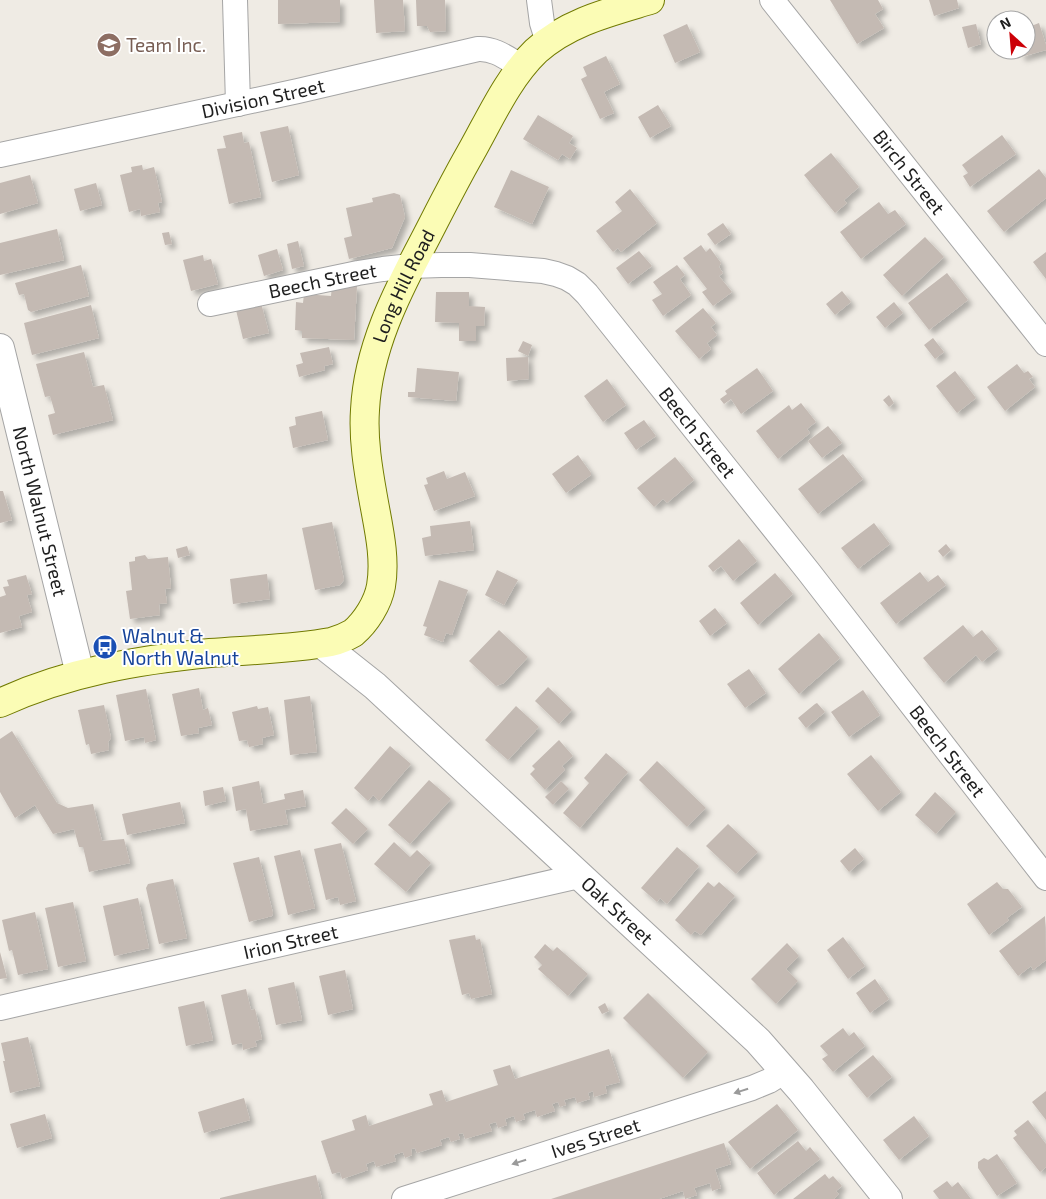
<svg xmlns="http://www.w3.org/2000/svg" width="1046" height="1199" viewBox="0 0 1046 1199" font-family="'Exo 2',sans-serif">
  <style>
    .building { fill: #c4bab3; filter: url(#shadow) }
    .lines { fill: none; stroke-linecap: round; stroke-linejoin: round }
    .minor-casing { stroke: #a5a5a5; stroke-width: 26 }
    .tertiary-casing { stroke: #a5a5a5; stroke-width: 30 }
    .secondary-casing { stroke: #717a00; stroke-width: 30 }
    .minor { stroke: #fff; stroke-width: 24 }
    .tertiary { stroke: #fff; stroke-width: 28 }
    .secondary { stroke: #fbfcb5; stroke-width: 28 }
    .oneway { fill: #9a9a9a }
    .labels { text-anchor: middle; stroke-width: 4; stroke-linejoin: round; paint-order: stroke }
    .education-label { font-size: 19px; fill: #785e54; stroke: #fff; text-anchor: start }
    .street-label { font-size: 19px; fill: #1e1e1e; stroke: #fff }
    .transit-label { font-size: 19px; fill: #164399; stroke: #fff; text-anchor: start }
  </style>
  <defs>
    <filter id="shadow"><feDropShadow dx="4.5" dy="4.5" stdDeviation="2.5" flood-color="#0004"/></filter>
  </defs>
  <rect width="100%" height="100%" fill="#efebe4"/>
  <path class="building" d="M278 0H340V22L278 24Z
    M374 0H403L405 31 376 33Z
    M416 0H445L446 31 430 32 427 26H417Z
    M830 0H878L883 9 875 14 884 28 857 44Z
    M929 0H957L959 8 934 16Z
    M1039 23 1046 45V50L1021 57 1019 50H1026V28Z
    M687 24 700 52 675 63 663 35Z
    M976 24 981 44 968 48 962 27Z
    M606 56 620 84 604 92 614 113 600 119 581 79 587 76 583 67Z
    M658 105 671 126 650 138 638 117Z
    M538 115 573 136 569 143 577 148 570 159 562 154 558 160 523 139Z
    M288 126 299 175 272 182 260 132Z
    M242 132 244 143 249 142 261 197 229 204 217 149 226 148 223 136Z
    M1002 135 1016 154 970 187 963 176 968 173 962 165Z
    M831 153 859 187 844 200 847 203 835 213 804 175Z
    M142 165 143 170 154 167 162 202 158 203 160 212 141 216 140 209 129 212 120 175 132 172 131 167Z
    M1039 169 1046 178V198L1004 232 987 211Z
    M511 170 549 187 532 224 494 207Z
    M30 175 38 203 0 214V183Z
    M96 183 102 205 80 211 74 189Z
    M630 189 657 223 621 252 618 248 613 252 596 231 622 211 615 202Z
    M394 193 400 195 405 217 392 248 349 259 344 238 352 236 346 208 373 202 372 198Z
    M879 202 888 214 895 210 906 224 861 259 840 232Z
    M723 223 731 234 715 245 707 234Z
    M57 229 64 260 0 275V243Z
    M169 232 172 244 165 245 162 233Z
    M925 237 944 257 902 296 883 275Z
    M298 241 304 266 292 269 287 244Z
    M701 245 706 252 710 248 721 263 719 267 723 273 719 276 732 292 713 306 702 292 707 289 683 258Z
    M277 249 283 270 264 276 258 255Z
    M639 251 652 266 628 284 616 268Z
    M1046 252V279L1033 262Z
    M203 255 204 261 211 259 218 284 191 291 183 260Z
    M81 265 89 296 31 312 28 310 24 294 19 295 15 283Z
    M677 265 685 275 680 279 691 295 663 316 652 300 662 294 653 282Z
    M947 273 968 300 929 330 908 303Z
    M332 285 357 286 354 340 302 338V331L295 330 296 302 303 303 304 294 331 296Z
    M842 291 851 302 835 315 826 304Z
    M436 292H469V306L485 307 484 326H476V341H459V323L435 322Z
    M894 302 903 313 885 328 876 317Z
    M261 303 269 333 243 339 236 310Z
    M91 305 99 338 32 355 24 323Z
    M703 308 716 323 711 327 717 335 707 343 711 349 699 359 675 331Z
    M933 338 944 352 935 359 924 345Z
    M523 341 532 345 528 356 518 351Z
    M329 347 333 364 324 366 325 370 299 377 296 365 303 363 300 353Z
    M84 352 93 387 104 385 113 420 53 435 48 415 55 413 50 396 45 397 36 364Z
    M528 357 529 379 507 381 506 358Z
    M1017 364 1024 373 1028 371 1033 377 1029 379 1035 387 1005 411 987 387Z
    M417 368 459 372 456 401 408 397V392H415Z
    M757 368 773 391 741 414 731 399 724 404 720 399 727 394 725 391Z
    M955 371 976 398 957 413 936 386Z
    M607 379 626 405 603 422 584 396Z
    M889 395 894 403 889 407 883 400Z
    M801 403 816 422 807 429 810 433 778 459 756 431 789 405 792 410Z
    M322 411 328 440 293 448 289 427 296 425 295 417Z
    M644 420 656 436 636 450 624 433Z
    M828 426 842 443 822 458 808 441Z
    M843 454 863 479 818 514 798 489Z
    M578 455 591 473V475L566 493 552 474Z
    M675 457 694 480 667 503 663 499 654 507 637 488Z
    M444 471 447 479 465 472 475 496 434 511 424 485 428 484 426 478Z
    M0 491H3L12 520 0 523Z
    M470 521 474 550 425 556 422 538 431 536 430 526Z
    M332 522 344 580 340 585 315 590 302 528Z
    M874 523 890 544 858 569 841 548Z
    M739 539 757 561 733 581 721 566 713 572 708 566Z
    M946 544 951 550 943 557 938 551Z
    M187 546 190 555 178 558 176 549Z
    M145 555 148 559 168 557 171 588 165 589 167 603 159 604 160 615 130 619 126 591 132 590 129 562 135 561V557Z
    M497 570 518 580 504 605 485 595Z
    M920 572 928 582 938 575 946 585 896 624 880 603Z
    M775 573 793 594 758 625 740 603Z
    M267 574 270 599 233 604 230 579Z
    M26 575 32 594 27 595 32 612 19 616 22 627 0 633V597L6 595 3 587 9 586 7 580Z
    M439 580 468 590 452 635 446 633 443 642 424 635 427 627 423 626Z
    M715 608 727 623 710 636 699 621Z
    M963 625 973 637 982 630 998 649 982 662 976 655 944 683 923 658Z
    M499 630 528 657 504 683 496 686 469 661Z
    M819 633 840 658 799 694 778 669Z
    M749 669 766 693 745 708 727 684Z
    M548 687 572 710 559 724 535 701Z
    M199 688 203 710 208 708 212 725 198 728 199 733 181 736 172 694Z
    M146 689 156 740 145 743 144 737 125 741 116 695Z
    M863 690 880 715 849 737 831 712Z
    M310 696 317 752 290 755 284 700Z
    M817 703 825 712 806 728 798 718 815 704Z
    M104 705 111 738 108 742 109 750 91 754 89 744 86 745 78 710Z
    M257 706 258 709 268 707 274 735 262 738 263 744 249 747 247 740 239 741 232 712Z
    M516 706 539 727 508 760 485 740Z
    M12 731 57 803 68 808 93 804 102 841 124 839 130 863 89 872 83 847H79L74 829 53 834 35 805 15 818 0 792V739Z
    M559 740 573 756 562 766 565 770 545 790 530 774 535 769 532 766Z
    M390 746 411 764 379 801 373 795 368 801 354 788Z
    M606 753 628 772 580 828 563 813 589 783 584 778Z
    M871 755 901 792 878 811 847 774Z
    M657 761 706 808 687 827 639 780Z
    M429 780 451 799 410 844 388 825Z
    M259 781 263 804 285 799 284 794 303 790 306 806 285 810 288 824 250 831 246 809 236 811 232 787Z
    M561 781 569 789 553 805 545 797Z
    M223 787 226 801 205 806 203 791Z
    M935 792 956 812 936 834 915 815Z
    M180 802 185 823 127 835 122 814Z
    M346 808 368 829 353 844 331 823Z
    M728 824 758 852 736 874 706 846Z
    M394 842 410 857 417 850 431 863 406 892 374 864Z
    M341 843 356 901 340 905 338 897 326 900 314 849Z
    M677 847 699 866 667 904 660 898 657 902 641 888Z
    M855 848 864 859 849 872 840 861Z
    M300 850 315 908 288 915 274 856Z
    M259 857 273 913 272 916 249 922 233 863Z
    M173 879 187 938 159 944 146 888 148 884Z
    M708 882 714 887 719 882 735 896 701 935 695 931 691 935 675 920Z
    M997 882 1003 889H1008L1022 907 1007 918 1009 920 989 935 967 904Z
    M138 898 149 948 114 956 103 906Z
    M73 902 86 961 58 967 45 908Z
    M35 912 48 969 18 975 12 950 9 951 2 920Z
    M1045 916 1046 960 1033 970 1031 966 1018 976 999 951Z
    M475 935 476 940 480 939 492 994 471 999 469 993 462 995 449 940Z
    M843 937 865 966 848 979 827 950Z
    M787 943 799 956 786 969 798 981 776 1004 751 979Z
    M545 944 553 951 557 947 588 974 568 996 538 969 542 965 534 957Z
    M0 952 7 978 0 979Z
    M345 970 353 1009 328 1015 319 976Z
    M875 979 889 999 870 1013 856 993Z
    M294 982 302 1020 276 1025 268 988Z
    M246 989 251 1010 255 1009 262 1039 255 1041 257 1046 243 1050 242 1043 232 1045 221 995Z
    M648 993 708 1052 683 1078 623 1018Z
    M204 1001 213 1040 186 1046 178 1007Z
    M605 1003 609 1011 602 1014 598 1007Z
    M843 1028 849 1036 854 1032 865 1046 833 1072 822 1059 828 1055 820 1046Z
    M28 1037 40 1086 10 1093 3 1061H5L1 1043Z
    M609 1049 620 1082 605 1086 607 1093 594 1097 593 1091 588 1093 590 1099 577 1103 575 1097 564 1100 566 1105 560 1107 558 1102 552 1104 555 1111 537 1117 535 1110 523 1114 525 1119 516 1122 514 1116 505 1119 507 1125 498 1128 496 1122 489 1124 492 1131 465 1139 463 1133 458 1134 460 1139 451 1142 449 1137 440 1140 442 1145 417 1153 415 1148 411 1149 412 1155 405 1158 403 1152 394 1155 396 1161 376 1167 374 1161 366 1164 368 1170 342 1179 340 1172 332 1174 321 1141 355 1130 352 1120 366 1115 369 1126 433 1105 429 1094 442 1090 446 1102 498 1085 493 1070 510 1065 515 1079Z
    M873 1055 892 1077 867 1098 848 1075Z
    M1046 1091V1120L1032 1102Z
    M244 1098 250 1120 204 1133 198 1112Z
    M777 1104 798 1130 750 1169 728 1142Z
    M45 1114 52 1138 17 1148 10 1124Z
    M914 1116 929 1136 899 1160 883 1140Z
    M1028 1120 1046 1144V1167L1040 1172 1013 1138 1017 1135 1014 1131Z
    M798 1141 806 1151 810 1147 820 1159 774 1195 757 1173Z
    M724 1143 731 1164 715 1169 721 1188 712 1191 710 1183 694 1188 697 1195 685 1199 683 1191 659 1199H551Z
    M997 1154 1017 1183 997 1196 978 1168V1162L984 1158 988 1160Z
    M825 1174 829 1179 833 1176 842 1186 836 1191 839 1194 834 1199H793Z
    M316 1175 322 1199H220V1198Z
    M947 1181 952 1187 958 1182 971 1199H939L933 1191Z"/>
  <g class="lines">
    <defs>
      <g id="minor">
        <path d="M235 0 238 104"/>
        <path d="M539 0 542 23 548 42"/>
        <path id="s1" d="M772 0 1046 344"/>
        <path id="s2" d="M0 155 298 91 478 49C495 48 508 59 522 67"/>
        <path id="s3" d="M210 304 358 273 383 269 411 266 441 265H470L543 271 556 274 567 278 577 284 587 294 808 571 1046 878"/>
        <path id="s4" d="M0 1008 579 876"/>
        <path id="s5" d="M404 1199 752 1088 769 1081 785 1071"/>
      </g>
      <g id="tertiary">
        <path id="s6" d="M0 348 80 674"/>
        <path id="s7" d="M322 644 375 686 758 1041 801 1090 888 1199"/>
      </g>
      <g id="secondary">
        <path id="s8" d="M0 703C67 672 138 660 210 653 250 650 292 649 331 642 339 640 346 637 353 633 366 622 378 603 381 586 386 557 378 526 373 497 368 469 363 439 365 410 368 349 396 294 424 241 439 212 454 182 470 154 490 119 507 79 536 51 568 22 610 12 650 0"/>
      </g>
    </defs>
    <use href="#minor" class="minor-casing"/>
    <use href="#tertiary" class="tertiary-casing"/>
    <use href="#secondary" class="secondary-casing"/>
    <use href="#minor" class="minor"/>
    <use href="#tertiary" class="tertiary"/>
    <use href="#secondary" class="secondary"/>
  </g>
  <defs><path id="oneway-solid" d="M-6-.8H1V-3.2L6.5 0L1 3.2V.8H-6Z" transform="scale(1.25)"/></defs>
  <g class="oneway">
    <use href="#oneway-solid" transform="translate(741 1091) rotate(162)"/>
    <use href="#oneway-solid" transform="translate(519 1162) rotate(162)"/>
  </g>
  <defs>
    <symbol id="school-disc" viewBox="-11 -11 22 22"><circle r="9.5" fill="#8d6e63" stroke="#fff"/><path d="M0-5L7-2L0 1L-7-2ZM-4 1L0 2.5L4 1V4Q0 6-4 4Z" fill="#fff"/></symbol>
    <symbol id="bus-disc" viewBox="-11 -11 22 22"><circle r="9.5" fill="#1a4fb4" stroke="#fff"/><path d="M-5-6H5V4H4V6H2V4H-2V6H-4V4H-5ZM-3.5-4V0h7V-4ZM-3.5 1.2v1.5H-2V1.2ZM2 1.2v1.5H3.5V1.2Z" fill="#fff"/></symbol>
  </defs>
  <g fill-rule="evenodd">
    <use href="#school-disc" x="95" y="31" width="28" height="28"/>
    <use href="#bus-disc" x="91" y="633" width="28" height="28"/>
  </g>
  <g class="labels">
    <g class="education-label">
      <text x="126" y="52">Team Inc.</text>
    </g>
    <g class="street-label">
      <text dy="7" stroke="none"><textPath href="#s2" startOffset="269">Division Street</textPath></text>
      <text dy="7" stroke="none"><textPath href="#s1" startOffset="220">Birch Street</textPath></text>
      <text dy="7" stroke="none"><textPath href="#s3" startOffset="115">Beech Street</textPath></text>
      <text dy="7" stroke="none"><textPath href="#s8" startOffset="726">Long Hill Road</textPath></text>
      <text dy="7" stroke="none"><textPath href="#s3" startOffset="565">Beech Street</textPath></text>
      <text dy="7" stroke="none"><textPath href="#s6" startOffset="168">North Walnut Street</textPath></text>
      <text dy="7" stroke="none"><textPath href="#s3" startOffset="970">Beech Street</textPath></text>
      <text dy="7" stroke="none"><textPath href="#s7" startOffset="398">Oak Street</textPath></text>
      <text dy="7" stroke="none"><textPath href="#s4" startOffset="298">Irion Street</textPath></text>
      <text dy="7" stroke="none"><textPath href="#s5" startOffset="201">Ives Street</textPath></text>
    </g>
    <g class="transit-label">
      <text x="122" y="643">Walnut &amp;<tspan x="122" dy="22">North Walnut</tspan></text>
    </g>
  </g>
  <g transform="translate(1011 35) rotate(334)"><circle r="24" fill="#ffffff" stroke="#a5a5a5"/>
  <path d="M0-4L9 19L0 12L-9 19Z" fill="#cc0007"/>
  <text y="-8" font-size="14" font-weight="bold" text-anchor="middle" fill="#1e1e1e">N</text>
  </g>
</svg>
